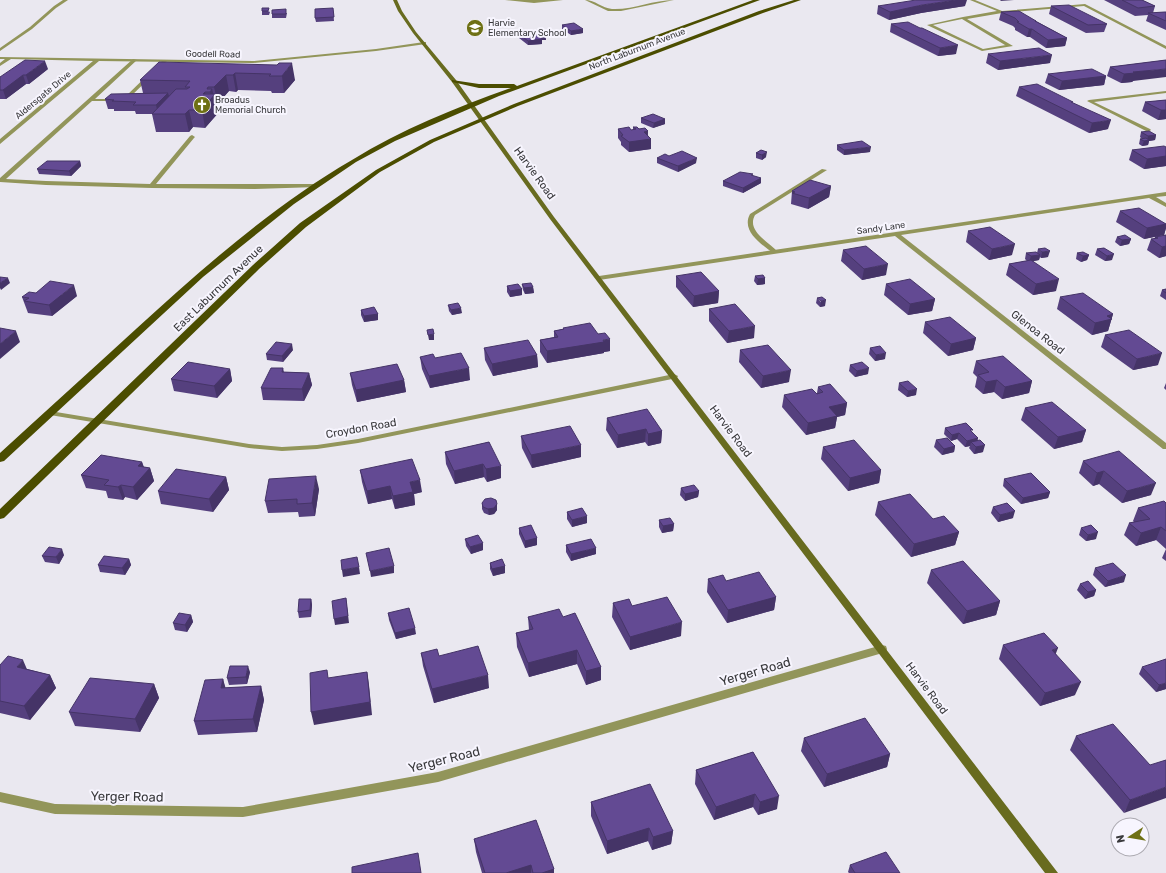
<svg xmlns="http://www.w3.org/2000/svg" width="1166" height="873" viewBox="0 0 1166 873" font-family="Rubik,sans-serif">
  <style>
    .lines { fill: none; stroke-linecap: round; stroke-linejoin: round }
    .lane { fill: #92955a; fill-rule: evenodd }
    .street { fill: #92955a; fill-rule: evenodd }
    .secondary { fill: #686b1f; fill-rule: evenodd }
    .primary { fill: #4b4d00; fill-rule: evenodd }
    .wall { fill: #55407e }
    .shaded-wall { fill: #453467 }
    .building { fill: #634a93; stroke: #453467 }
    .labels { text-anchor: middle; stroke-width: 4; stroke-linejoin: round; paint-order: stroke }
    .far-poi-label { font-size: 9px; fill: #38383b; stroke: #f7f5fe; text-anchor: start }
    .far-street-label { font-size: 9px; fill: #38383b; stroke: #f7f5fe }
    .street-label { font-size: 11px; fill: #38383b; stroke: #f7f5fe }
    .near-street-label { font-size: 13px; fill: #38383b; stroke: #f7f5fe }
  </style>
  <rect width="100%" height="100%" fill="#eae8f0"/>
  <g class="lines">
    <path class="lane" d="M63 0H68L56 8 32 29 0 51V48L30 27 54 6Z
      M505 0H563L534 3Z
      M585 0C595 0 602 8 612 9 633 10 653 0 674 0L621 11H608Z
      M133 59 137 60 95 99H123L163 60 167 61 126 101H92L6 179 46 181 150 184 190 136 192 135 195 137 194 138 156 184H315L318 186 317 187 255 189 152 188 46 185 0 182V178Z
      M822 169 827 170 755 215C746 231 769 242 778 252L777 253H773C761 244 741 231 750 214Z"/>
    <path class="street" d="M970 0H975L1002 11 1085 4 1166 46V49L1084 6 1002 13 967 19 1013 46 982 51 927 25 963 17 997 11ZM962 19 1005 45H1006L983 49 933 25Z
      M424 42H426V44L376 51 253 63 99 61 0 144V139L93 61 11 59 0 66V63L5 59H0V57L253 61 376 49Z
      M1166 91V93L1094 102 1150 129 1151 130 1148 132 1087 101 1089 100Z
      M1166 192V196L1156 197 1166 203V207L1149 198 901 235 1166 443V449H1163L895 236 599 280 596 278 599 276Z
      M674 374 678 376 677 378 358 443 317 449 282 451 249 448 50 415 46 413 50 411 249 444 282 447 317 445 358 439Z
      M882 645 886 646 887 649 886 652 438 782 243 817 55 814 0 802V792L55 804 243 807 438 772Z"/>
    <path class="secondary" d="M393 0H397L402 11 416 32 456 80 554 217 1058 873H1045L550 219 452 82 413 33 398 11Z"/>
    <path class="primary" d="M753 0H760L499 96 395 141 356 162 294 204 203 277 4 461 0 462V453C45 412 91 370 136 329 204 267 273 206 352 160 401 130 457 107 511 88H479L452 82V80L479 84H514L517 86Z
      M794 0H801L763 13 518 106 434 142 380 172 306 227 259 269 4 518 0 519V509L253 265 300 223 376 170 430 140 514 104 759 11Z"/>
  </g>
  <path class="wall" d="M1104 0H1142L1155 6 1153 13 1166 12V30L1146 21 1148 15 1135 16Z
    M878 6H965L921 13 889 20 877 14Z
    M1051 6 1107 24 1104 32 1086 33 1049 14Z
    M262 8 270 12 269 15H262Z
    M333 8 334 21 316 22 315 18Z
    M1001 12 1036 21 1067 38 1065 46 1046 48 1030 37H1027L1015 30V28L1013 26 999 20Z
    M287 13 286 18H272V14Z
    M891 24 956 54 938 56 890 32Z
    M562 25 583 33 571 35 562 29Z
    M523 32 545 35 546 40H542V44L528 45 519 38V34L524 33Z
    M988 54 1050 63 998 70 986 63Z
    M1166 60 1133 81 1132 82 1121 83 1107 76 1110 67Z
    M277 65 295 80 284 93H272L271 91 238 90 236 92 229 91 217 104 219 112 205 128 193 127 189 132H156L152 114H136L135 111H114V109H108L105 99 143 93 140 80Z
    M48 69 29 84H26L6 99H0V77Z
    M1048 74 1106 76 1104 85 1059 90 1045 83Z
    M1019 87 1073 103 1108 129 1089 133 1016 96Z
    M1166 100V119L1158 120 1142 111 1145 102Z
    M641 118 665 119V124L653 128 641 123Z
    M633 127 648 131V135L651 149 629 152 621 145V142L618 138V129L631 130H633Z
    M1141 132 1156 135 1155 140 1149 141 1148 145 1142 146 1139 144 1140 139H1142L1140 137Z
    M837 145 870 152 844 155 837 150Z
    M1166 147V166L1144 169 1129 160 1132 150Z
    M761 150 766 157 762 160 756 158V153Z
    M669 156 696 163 678 172 657 163V158Z
    M80 161 81 166 71 176 39 174 37 169Z
    M761 178V183L743 193 723 186V181Z
    M831 186 829 197 808 209 791 204 792 191Z
    M1120 211 1166 224V228L1164 235 1144 239 1116 222Z
    M968 231 1012 255 989 260 966 242Z
    M1166 235V256L1159 258 1147 250 1151 239H1154L1155 237Z
    M1117 237 1131 239 1129 244 1120 246 1115 242Z
    M1104 248 1112 260 1105 261 1095 255 1097 249Z
    M1038 249 1048 257 1041 258 1040 257 1039 260 1033 261 1056 291 1033 295 1006 275 1009 264 1027 261 1025 259 1026 253H1037Z
    M843 250 886 275 862 280 841 261Z
    M1077 253 1089 255 1087 260 1081 262 1076 259Z
    M676 276 719 291 718 303 693 307 676 287Z
    M755 276 765 278V284L757 285 754 281Z
    M522 284 533 287 534 293 525 294 523 290Z
    M886 284 935 299 932 311 908 315 884 295Z
    M507 286 522 289V295L510 297 507 292Z
    M1166 289V300L1160 296 1162 290Z
    M36 293 77 296 52 316 28 313 22 297Z
    M1060 297 1113 314 1108 331 1092 335 1057 309Z
    M817 298 825 306 820 307 816 303Z
    M448 305 462 313 452 315 449 311Z
    M709 309 754 338 727 343 709 321Z
    M361 310 378 314V320L364 322 361 315Z
    M925 322 976 338 973 350 948 356 923 333Z
    M563 328 598 334 610 351 604 352V353L547 363 540 352V340L554 337V331L563 329Z
    M1105 335 1158 365 1133 370 1101 347Z
    M484 348 537 355 538 367 493 376 485 360Z
    M870 348 885 359 875 361 869 354Z
    M293 350 283 362 267 360 266 354Z
    M740 350 789 382 761 388 739 362Z
    M420 357 435 358 470 380 430 388 422 369Z
    M976 361 1032 381 1029 393 1002 399 994 392 983 394 975 387 977 377 973 373Z
    M850 365 868 374 855 377 849 371Z
    M283 368 284 372 309 373 312 385 304 401 263 400 261 388Z
    M230 369 232 381 217 398 174 391 171 379Z
    M350 373 404 380 406 392 357 402 352 385Z
    M899 383 916 395 907 397 898 390Z
    M1166 383V390L1164 388Z
    M818 387 847 403 845 415 837 417 835 428 806 435 782 407 784 395 817 393Z
    M1025 408 1086 430 1082 442 1054 449 1021 420Z
    M607 418 662 431 661 443 648 446 645 442 617 448 606 430Z
    M945 428 972 433 978 438 977 441 983 452 974 454 969 448 970 446 965 447 957 439 951 441 944 434Z
    M521 436 581 457 532 468 522 448Z
    M936 440 955 446 954 452 942 455 934 447Z
    M489 442 501 478 487 482 484 477 455 484 446 464 445 452Z
    M823 447 881 470 879 483 848 491 821 459Z
    M1083 461 1151 495 1122 503 1099 484 1093 486 1079 473Z
    M142 462 144 467 150 468 154 481 137 500 125 497 123 500 108 498 106 491 86 488 81 475Z
    M360 470 422 492 414 494 415 505 395 509 392 499 368 504 362 482Z
    M226 477 229 490 213 512 161 504 158 491Z
    M1004 479 1050 492 1048 498 1021 504 1003 486Z
    M681 488 699 491 698 497 685 501 680 495Z
    M319 489 315 516 299 517 298 512 268 513 265 501Z
    M878 502 933 519 959 532 955 545 911 557 875 515Z
    M482 503 497 510 494 514 489 515 484 513 482 509Z
    M1166 503V549L1156 540 1136 546 1124 535 1129 523 1134 522 1133 521 1138 508Z
    M993 507 1013 518 998 522 991 513Z
    M567 512 587 523 572 527 567 519Z
    M659 520 674 524 673 531 662 533 659 527Z
    M519 528 537 538V545L525 548 519 534Z
    M1081 528 1096 539 1086 541 1079 535Z
    M465 539 483 550 471 554 466 546Z
    M566 545 596 554 571 561 566 552Z
    M1166 549V561L1162 558Z
    M64 555 59 564 45 562 42 556Z
    M129 559 131 565 125 575 100 572 98 565Z
    M490 563 505 566V573L493 576 490 569Z
    M1095 568 1124 582 1105 587 1093 575Z
    M931 570 1000 601 996 615 963 624 927 583Z
    M708 579 726 581 776 597 774 610 727 623 707 592Z
    M1080 584 1096 590 1094 596 1085 599 1077 590Z
    M311 599 312 605 311 617 299 618 298 612Z
    M613 603 632 606 681 636 630 650 612 617Z
    M388 613 416 634 396 639 389 620Z
    M191 615 193 622 187 632 175 630 173 623Z
    M528 617H563L601 667V680L586 685 577 664 529 677 517 647 516 633 529 630Z
    M1003 645 1056 654 1075 695 1040 706 999 659Z
    M421 653 439 656 489 688 434 703 423 666Z
    M0 665 27 669 50 675 56 688 30 720 0 713Z
    M1142 667 1166 689 1156 692 1139 674Z
    M250 672 247 684 229 685 227 678Z
    M223 679 225 688 261 686 264 700 257 732 198 735 194 721Z
    M154 684 159 698 140 732 75 726 69 712Z
    M1076 736 1150 765 1124 813 1070 750Z
    M804 738 890 754 887 767 824 787 801 751Z
    M753 752 777 809 758 815 753 807 714 820 695 784 696 770Z
    M591 802 673 831 671 844 652 850 648 841 607 854 591 816Z
    M474 839 554 869V873H482L476 852Z
    M850 865 900 873H849L848 872Z"/>
  <path class="shaded-wall" d="M956 0H967L965 6 921 13 889 20 890 12 922 5Z
    M1001 0H1014L1000 1Z
    M583 29V33L571 35V31Z
    M1029 29H1032L1030 37H1027Z
    M545 35 546 40H542V44L528 45V41L539 36Z
    M1067 38 1065 46 1046 48 1048 40Z
    M958 45 956 54 938 56 940 48Z
    M1052 55 1050 63 998 70 1000 61Z
    M45 61 48 69 29 84 26 75Z
    M292 63 295 80 284 93 282 76Z
    M1166 69V77L1133 81 1132 82 1121 83 1124 74 1133 72Z
    M235 73 238 90 236 92 233 75Z
    M23 75 26 84 6 99 3 90Z
    M226 75 229 91 218 104 214 87Z
    M1106 76 1104 85 1059 90 1062 81Z
    M212 89 214 96 215 94 219 112 205 128 202 110 203 94 205 92 207 103 211 99 210 92Z
    M168 93 171 102 158 114 156 105Z
    M189 110 193 127 189 132 185 114Z
    M1161 110H1166V119L1158 120Z
    M665 119V124L653 128 654 123Z
    M1111 120 1108 129 1089 133 1092 123Z
    M648 131 647 139H651V149L629 152V142L644 132Z
    M1156 135 1155 140 1149 141 1148 145 1142 146 1144 141H1147L1148 136Z
    M871 147 870 152 844 155V150Z
    M767 152 766 157 762 160V155Z
    M1166 156V166L1144 169 1147 159Z
    M697 158 696 163 678 172V166Z
    M80 161 81 166 71 176 69 171Z
    M761 178V183L743 193V188Z
    M831 186 829 197 808 209 809 198Z
    M1166 224V228L1164 235 1144 239 1147 228Z
    M1131 239 1129 244 1120 246 1122 240Z
    M1015 244 1012 255 989 260 992 249Z
    M1166 246V256L1159 258 1162 247Z
    M1050 251 1048 257 1041 258 1042 252Z
    M1114 254 1112 260 1105 261 1107 256Z
    M1040 255 1039 260 1029 262 1031 256Z
    M1089 255 1087 260 1081 262 1083 256Z
    M888 264 886 275 862 280 864 269Z
    M8 278 10 283 1 290 0 288V283Z
    M765 278V284L757 285 758 279Z
    M1059 279 1056 291 1033 295 1036 284Z
    M74 285 77 296 52 316 49 305Z
    M533 287 534 293 525 294 524 288Z
    M522 289V295L510 297V291Z
    M719 291 718 303 693 307 694 296Z
    M935 299 932 311 908 315 910 304Z
    M826 300 825 306 820 307 821 301Z
    M461 308 462 313 452 315 451 310Z
    M378 314V320L364 322V316Z
    M1113 314 1108 331 1092 335 1095 323 1107 316Z
    M755 326 754 338 727 343 729 331Z
    M16 331 20 342 0 359V344Z
    M434 334V340H429L428 335Z
    M976 338 973 350 948 356 951 344Z
    M610 339V351L604 352V353L547 363V351Z
    M292 344 293 350 283 362 282 356Z
    M886 353 885 359 875 361 876 355Z
    M1162 353 1158 365 1133 370 1137 359Z
    M537 355 538 367 493 376 492 364Z
    M469 368 470 380 430 388 429 376Z
    M869 368 868 374 855 377 857 371Z
    M230 369 232 381 217 398 214 386Z
    M791 370 789 382 761 388 763 376Z
    M309 373 312 385 304 401 302 389Z
    M404 380 406 392 357 402 356 390Z
    M997 380 994 392 983 394 986 382Z
    M1032 381 1029 393 1002 399 1005 387Z
    M917 389 916 395 907 397 908 391Z
    M847 403 845 415 837 417 835 428 806 435 808 423 829 407Z
    M646 429 645 442 617 448 618 435Z
    M1086 430 1082 442 1054 449 1058 437Z
    M662 431 661 443 648 446V434Z
    M959 433 957 439 951 441 952 435Z
    M978 438 976 445 971 442 970 446 965 447 967 441Z
    M581 445V457L532 468 531 455Z
    M985 445 983 452 974 454 976 447Z
    M955 446 954 452 942 455 944 449Z
    M142 462 145 473 150 468 154 481 137 500 133 487 138 466Z
    M483 464 484 477 455 484 454 471Z
    M501 466V478L487 482 486 469Z
    M881 470 879 483 848 491 850 478Z
    M1104 471 1099 484 1093 486 1097 473Z
    M316 476 319 489 315 516 312 503Z
    M226 477 229 490 213 512 209 499Z
    M420 480 422 492 414 494 415 505 395 509 393 496 410 482Z
    M1156 483 1151 495 1122 503 1127 491Z
    M121 485 125 497 123 500 118 487Z
    M390 486 392 499 368 504 367 491Z
    M699 491 698 497 685 501V494Z
    M1050 492 1048 498 1021 504 1023 498Z
    M497 504V510L494 514 489 515 488 509Z
    M1015 511 1013 518 998 522 1000 515Z
    M587 516V523L572 527V520Z
    M674 524 673 531 662 533 663 526Z
    M1161 527 1156 540 1136 546 1141 533Z
    M959 532 955 545 911 557 914 544Z
    M1098 532 1096 539 1086 541 1088 535Z
    M537 538V545L525 548V541Z
    M483 543V550L471 554 470 547Z
    M596 548V554L571 561V554Z
    M62 549 64 555 59 564 56 557Z
    M129 559 131 565 125 575 122 568Z
    M394 566V573L371 577 370 571Z
    M505 566V573L493 576 492 569Z
    M359 567 360 574 343 577 342 570Z
    M1126 575 1124 582 1105 587 1108 581Z
    M1096 590 1094 596 1085 599 1088 592Z
    M776 597 774 610 727 623 728 610Z
    M346 598 349 623 335 625 334 619Z
    M311 599 312 605 311 617 310 610Z
    M1000 601 996 615 963 624 967 611Z
    M191 615 193 622 187 632 185 625Z
    M682 622 681 636 630 650V637Z
    M415 628 416 634 396 639 395 633Z
    M1058 648 1053 661 1052 650Z
    M577 650V664L529 677 528 663Z
    M23 660 29 674 17 667Z
    M248 666 250 672 247 684 246 677Z
    M601 667V680L586 685V671Z
    M367 672 369 685 372 715 314 725 311 712Z
    M50 675 56 688 30 720 24 706Z
    M488 675 489 688 434 703 432 689Z
    M223 679 227 693 221 688Z
    M1081 682 1075 695 1040 706 1045 693Z
    M1166 683V689L1156 692 1159 685Z
    M154 684 159 698 140 732 135 719Z
    M261 686 264 700 257 732 253 719Z
    M890 754 887 767 824 787 827 774Z
    M1166 787V798L1124 813 1130 800Z
    M755 794 753 807 714 820 716 807Z
    M779 796 777 809 758 815 760 802Z
    M649 828 648 841 607 854V841Z
    M673 831 671 844 652 850 653 837Z
    M531 865V873H506Z
    M554 869V873H542Z"/>
  <path class="building" d="M916 0H956L922 5 890 12 878 6Z
    M1122 0H1142L1155 6 1138 8Z
    M1069 5 1107 24 1088 25 1051 6Z
    M262 8H269L268 11H262Z
    M333 8 334 17 315 18V9Z
    M286 9V14H272V10Z
    M1019 11 1036 21H1035L1067 38 1048 40 1032 29H1029L1017 22H1019L1015 18 1001 12Z
    M1165 12H1166V21L1148 13Z
    M908 22 920 28H922L958 45 940 48 891 24Z
    M574 23 583 29 571 31 562 25Z
    M539 30 545 35 539 36 542 39 528 41 519 34 525 33 523 32Z
    M1039 48 1052 55 1000 61 988 54Z
    M25 60 45 61 26 75H23L3 90H0V77Z
    M1166 60V69L1133 72 1135 73 1124 74 1110 67Z
    M159 62 277 65 279 63H292L282 76H269L271 74 235 73 233 75H226L214 87H208L207 89H212L210 92H205L203 94H215L202 110H189L185 114H152L176 89H187L190 87H185L190 81 140 80Z
    M1092 69 1106 76 1062 81 1048 74Z
    M1037 84 1073 102H1071L1111 120 1092 123 1019 87Z
    M168 93 156 105H133L136 102 112 101 114 100 105 99 111 94Z
    M1166 100V110H1161L1145 102Z
    M653 114 665 119 654 123 641 118Z
    M629 127 631 130 636 129 633 127H637L639 129 645 128 648 131 644 132 651 139 629 142 621 136 623 135 618 129Z
    M1149 131 1156 135 1148 136 1141 132Z
    M1146 138 1149 140 1144 141 1140 139Z
    M862 141 871 147 844 150 837 145Z
    M1164 146 1166 147V156L1147 159 1132 150Z
    M761 150 767 152 762 155 756 153Z
    M682 151 697 158 678 166 657 158 665 154 669 156Z
    M47 161H80L69 171 37 169Z
    M740 172 753 174 751 175 761 178 743 188 723 181Z
    M810 180 831 186 809 198 792 193 795 192 792 191Z
    M1139 208 1166 224 1147 228 1120 211Z
    M990 227 1015 244 992 249 968 231Z
    M1125 235 1131 239 1122 240 1117 237Z
    M1166 235V246L1162 247 1151 239 1158 238 1155 237Z
    M866 246 888 264 864 269 843 250Z
    M1045 248 1050 251 1042 252 1038 249Z
    M1104 248 1114 254 1107 256 1097 249Z
    M1036 252 1040 255 1031 256 1026 253Z
    M1083 252 1089 255 1083 256 1077 253Z
    M1031 260 1059 279 1036 284 1009 264Z
    M701 272 719 291 694 296 676 276Z
    M763 275 765 278 758 279 755 276Z
    M0 277 8 278 0 283Z
    M910 279 935 299 910 304 886 284Z
    M50 281 74 285 49 305 24 301 29 298 22 297 29 292 36 293Z
    M531 283 533 287 524 288 522 284Z
    M518 284 522 289 510 291 507 286Z
    M1166 289V293L1162 290Z
    M1083 293 1113 314 1107 316 1112 319 1095 323 1060 297Z
    M822 297 826 300 821 301 817 298Z
    M458 303 461 308 451 310 448 305Z
    M735 304 755 326 729 331 709 309Z
    M374 307 378 314 364 316 361 310Z
    M950 317 976 338 951 344 925 322Z
    M590 323 598 334 605 333 610 339 603 340 604 342 547 351 540 340 558 337 554 331 564 329 563 328Z
    M0 328 16 331 0 344Z
    M433 329 434 334 428 335 427 330Z
    M1129 330 1162 353 1137 359 1105 335Z
    M528 340 537 355 492 364 484 348Z
    M276 342 292 344 282 356 266 354Z
    M768 345 791 370 763 376 740 350Z
    M880 346 886 353 876 355 870 348Z
    M461 353 469 368 429 376 420 357 433 354 435 358Z
    M1003 356 1032 381 1005 387 997 380 986 382 978 375 989 372 976 361Z
    M188 362 230 369 214 386 171 379Z
    M862 362 869 368 857 371 850 365Z
    M397 364 404 380 356 390 350 373Z
    M271 368H283L282 372 309 373 302 389 261 388Z
    M908 381 917 389 908 391 899 383Z
    M830 384 847 403 829 407 837 416 808 423 784 395 812 389 817 394 823 392 818 387Z
    M1052 402 1086 430 1058 437 1025 408Z
    M647 409 662 431 648 434 646 429 618 435 607 418Z
    M966 423 973 430H970L978 438 967 441 959 433 952 435 945 428Z
    M570 426 581 445 531 455 521 436Z
    M947 438 955 446 944 449 936 440Z
    M854 440 881 470 850 478 823 447Z
    M980 440 985 445 976 447 971 442Z
    M489 442 501 466 486 469 483 464 454 471 445 452Z
    M1119 451 1156 483 1127 491 1104 471 1097 473 1083 461Z
    M101 455 142 462 138 466 150 468 133 487 121 485 118 487 104 485 109 480 81 475Z
    M412 459 420 480 410 482 413 492 393 496 390 486 367 491 360 470Z
    M176 469 226 477 209 499 158 491Z
    M1031 473 1050 492 1023 498 1004 479Z
    M316 476 312 503 297 504V499L265 501 269 479Z
    M694 485 699 491 685 494 681 488Z
    M910 494 933 519 944 516 959 532 914 544 878 502Z
    M491 498 496 500 497 504 494 508 488 509 483 507 482 503 485 499Z
    M1164 501 1166 503V531L1161 527 1141 533 1129 523 1150 519 1138 508Z
    M1007 503 1015 511 1000 515 993 507Z
    M582 508 587 516 572 520 567 512Z
    M670 518 674 524 663 526 659 520Z
    M531 525 537 538 525 541 519 528Z
    M1091 525 1098 532 1088 535 1081 528Z
    M478 535 483 543 470 547 465 539Z
    M591 539 596 548 571 554 566 545Z
    M49 547 62 549 56 557 42 556Z
    M389 548 394 566 370 571 366 553Z
    M104 556 129 559 122 568 98 565Z
    M357 557 359 567 342 570 341 560Z
    M502 559 505 566 492 569 490 563Z
    M963 561 1000 601 967 611 931 570Z
    M1113 563 1126 575 1108 581 1095 568Z
    M759 572 776 597 728 610 708 579 723 575 726 581Z
    M1088 581 1096 590 1088 592 1080 584Z
    M667 597 682 622 630 637 613 603 629 599 632 606Z
    M346 598 348 616 334 619 332 601Z
    M299 599H311L310 610 298 612Z
    M409 608 415 628 395 633 388 613Z
    M559 609 563 617 575 613 601 667 586 671 577 650 528 663 516 633 533 629 528 617Z
    M179 613 191 615 185 625 173 623Z
    M1044 633 1058 648 1052 650 1081 682 1045 693 1003 645Z
    M478 646 488 675 432 689 421 653 437 649 439 656Z
    M8 656 23 660 17 667 50 675 24 706 0 701V665Z
    M1166 659V683L1159 685 1142 667Z
    M230 666H248L246 677 227 678Z
    M327 670 328 678 367 672 370 702 311 712 310 673Z
    M90 678 154 684 135 719 69 712Z
    M223 679 221 688 261 686 253 719 194 721 205 680Z
    M865 718 890 754 827 774 804 738Z
    M1113 724 1150 765 1166 760V787L1130 800 1076 736Z
    M753 752 779 796 760 802 755 794 716 807 696 770Z
    M650 784 673 831 653 837 649 828 607 841 591 802Z
    M536 820 554 869 542 873H533L531 865 506 873H485L474 839Z
    M886 852 900 873H855L850 865Z
    M418 853 421 873H352V867Z"/>
  <defs>
    <symbol id="school-disc" viewBox="-11 -11 22 22"><circle r="9.5" fill="#6e7014" stroke="#f7f5fe"/><path d="M0-5L7-2L0 1L-7-2ZM-4 1L0 2.5L4 1V4Q0 6-4 4Z" fill="#fff"/></symbol>
    <symbol id="church-disc" viewBox="-11 -11 22 22"><circle r="9.5" fill="#6e7014" stroke="#f7f5fe"/><path d="M-1.2-6h2.4v3.5h3.3v2.4h-3.3V6h-2.4V-.1h-3.3v-2.4h3.3Z" fill="#fff"/></symbol>
  </defs>
  <g fill-rule="evenodd">
    <use href="#school-disc" x="465" y="18" width="20" height="20"/>
    <use href="#church-disc" x="192" y="95" width="20" height="20"/>
  </g>
  <g class="labels">
    <g class="far-poi-label">
      <text x="488" y="26">Harvie<tspan x="488" dy="10">Elementary School</tspan></text>
      <text x="215" y="103">Broadus<tspan x="215" dy="10">Memorial Church</tspan></text>
    </g>
    <g class="far-street-label">
      <text transform="translate(637 49) rotate(-21)" y="3">North Laburnum Avenue</text>
      <text transform="translate(213 54) rotate(1)" y="3">Goodell Road</text>
      <text transform="translate(43 95) rotate(-40)" y="3">Aldersgate Drive</text>
      <text transform="translate(881 228) rotate(-8)" y="3">Sandy Lane</text>
    </g>
    <g class="street-label">
      <text transform="translate(535 173) rotate(54)" y="4">Harvie Road</text>
      <text transform="translate(218 288) rotate(-44)" y="4">East Laburnum Avenue</text>
      <text transform="translate(1038 332) rotate(38)" y="4">Glenoa Road</text>
      <text transform="translate(361 428) rotate(-10)" y="4">Croydon Road</text>
      <text transform="translate(731 431) rotate(53)" y="4">Harvie Road</text>
      <text transform="translate(927 688) rotate(53)" y="4">Harvie Road</text>
    </g>
    <g class="near-street-label">
      <text transform="translate(755 671) rotate(-16)" y="5">Yerger Road</text>
      <text transform="translate(444 759) rotate(-14)" y="5">Yerger Road</text>
      <text transform="translate(127 796) rotate(1)" y="5">Yerger Road</text>
    </g>
  </g>
  <g transform="translate(1130 837) rotate(258)"><circle r="19" fill="#f7f5fe" stroke="#aba9b0"/>
  <path d="M0-3L7 15L0 10L-7 15Z" fill="#6e7014"/>
  <text y="-6" font-size="11" font-weight="bold" text-anchor="middle" fill="#38383b">N</text>
  </g>
</svg>
